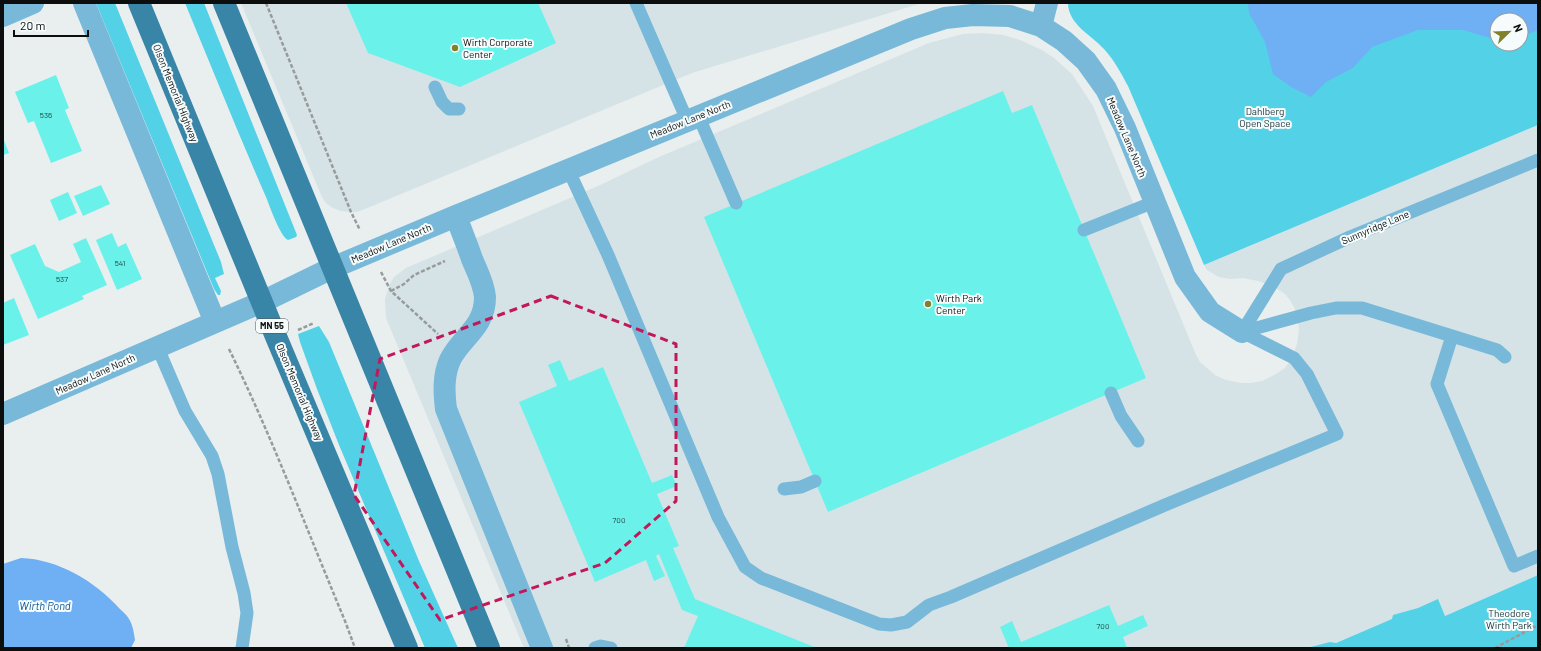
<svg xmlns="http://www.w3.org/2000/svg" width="1541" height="651" viewBox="0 0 1541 651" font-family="Barlow,sans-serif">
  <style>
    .built { fill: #d5e3e6 }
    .green { fill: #53d2e7; fill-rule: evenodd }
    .water { fill: #6faff3 }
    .building { fill: #6af2ea }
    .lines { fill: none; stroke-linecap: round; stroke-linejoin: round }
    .path { stroke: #979b9c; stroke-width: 2.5; stroke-dasharray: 4 2; stroke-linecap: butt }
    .service { stroke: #78b9d9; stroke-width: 13 }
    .minor { stroke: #78b9d9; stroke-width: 22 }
    .primary { stroke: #3985a8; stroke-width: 22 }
    .marked { fill: none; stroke: #c2185b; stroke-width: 3; stroke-dasharray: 8 5; stroke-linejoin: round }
    .poi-dot { fill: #80812a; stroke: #f6fbfc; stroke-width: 1.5 }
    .labels { text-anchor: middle; stroke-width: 4; stroke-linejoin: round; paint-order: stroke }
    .number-label { font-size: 8px; fill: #244745 }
    .shield { fill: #f6fbfc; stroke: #525555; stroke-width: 1 }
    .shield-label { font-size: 9px; font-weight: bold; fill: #0c0e0e }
    .poi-label { font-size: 10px; fill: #0c0e0e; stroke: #f6fbfc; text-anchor: start }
    .street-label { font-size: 10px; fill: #0c0e0e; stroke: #f6fbfc }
    .park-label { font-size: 10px; fill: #21383c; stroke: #f6fbfc }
    .water-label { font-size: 11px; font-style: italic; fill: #0e5491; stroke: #f6fbfc }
  </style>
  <rect width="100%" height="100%" fill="#e9eeef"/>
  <path class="built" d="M241 3H922L692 73 365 209 357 212H351L340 211 331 207 326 203 322 197Z
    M983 33 1003 35 1020 40 1042 50 1054 58 1072 74 1093 106 1196 355 1200 362 1215 375 1226 380 1241 383H1251L1262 381 1276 374 1285 368 1292 358 1297 344 1299 331 1298 321 1295 309 1290 300 1285 294 1273 286 1258 281 1243 278 1230 279 1219 277 1207 270 1204 265 1538 125V575L1445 616 1438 600 1324 648H524L386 318 385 299 390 284 394 277 406 268 598 186 659 157 929 43 963 34Z"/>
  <path class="green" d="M96 3H115L221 262 224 274 215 278 221 291 220 295H218L214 289Z
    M185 3H204L297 235 296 237 288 240C280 236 270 207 266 197 238 133 212 68 185 3Z
    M1068 3H1538V125L1204 265 1128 86C1121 73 1114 60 1104 49 1091 35 1068 24 1068 3ZM1497 20H1521V44H1497Z
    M319 326 329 342 419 561 458 648H425L339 445 317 389 300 342 298 334Z
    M1538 575V648H1307L1330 642 1336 643 1392 619 1393 615 1418 608 1438 599 1445 616Z"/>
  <path class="water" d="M1248 3H1538V30L1521 37V20H1497V40L1463 30H1418L1372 47 1353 68 1326 82 1311 97 1291 87 1273 74 1265 42 1249 13Z
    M21 558C57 559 95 581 119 608 122 611 127 615 129 619 133 625 134 634 135 640L131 648H3V564Z"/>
  <path class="building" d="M346 3H538L556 43 460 87 368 53Z
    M56 75 69 108 65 110 82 151 51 163 34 121 28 123 15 92Z
    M1003 91 1012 113 1032 105 1146 378 828 512 704 217Z
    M3 138 9 153 3 155Z
    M101 185 110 204 83 216 74 196Z
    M68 192 77 213 59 221 50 200Z
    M112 233 118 247 126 243 142 279 117 290 96 240Z
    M86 238 107 285 82 296 84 299 38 319 10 255 35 244 45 266 59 272 81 262 73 244Z
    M14 298 29 335 3 345V303Z
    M560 360 569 381 603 367 652 483 672 475 677 486 657 494 679 546 673 548 695 599 817 648H684L698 616 682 610 659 554 656 556 665 576 654 581 646 560 595 582 519 402 557 386 548 365Z
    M1109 605 1118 626 1143 615 1148 626 1123 637 1127 648H1009L1000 627 1012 621 1021 642Z"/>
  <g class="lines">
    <path class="path" d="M266 3 351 212 360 230
      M381 272 391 291 438 334
      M391 291 404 284 414 275 445 261
      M298 330 314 323
      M229 349C272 437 307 530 345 621L355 648
      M566 639 569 648
      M1495 648 1538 625"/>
    <path class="service" d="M636 3 687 120
      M435 87 442 102 449 109H459
      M698 115 736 203
      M568 169 608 255 718 517 745 567 761 578 879 624 891 625 907 622 929 605 951 597 1165 505 1337 434 1307 374 1294 358 1242 332
      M1084 230 1154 202
      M1242 332 1281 269 1350 237 1538 160
      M1242 332 1311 313 1336 308H1362L1497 350 1505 357
      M1452 336 1437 384 1514 566 1538 556
      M157 346 185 411 212 456 218 474 232 547 244 593 247 613 242 648
      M1111 393 1121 416 1138 441
      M784 489 801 487 815 481
      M595 648 601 646 611 648"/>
    <path class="minor" d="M84 3 215 322
      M3 16 33 3
      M1041 26 1047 3
      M456 216C461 230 467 244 472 259 477 271 484 284 485 297 485 328 461 337 450 360 443 376 444 392 446 409L542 648
      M3 414 262 302 332 268 456 216 911 29 945 18 973 15 1010 16 1041 26 1064 41 1086 61 1106 89 1125 128 1185 277 1210 312 1242 332"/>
    <path class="primary" d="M139 3 277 339 407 648
      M224 3 489 648"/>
  </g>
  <path class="marked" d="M551 296 676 344V501L605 563 440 620 354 495 380 359Z"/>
  <g class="poi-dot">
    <circle cx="455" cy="48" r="4"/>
    <circle cx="928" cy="304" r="4"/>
  </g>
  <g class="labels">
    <g class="number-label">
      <text x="46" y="118">536</text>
      <text x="120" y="266">541</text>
      <text x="62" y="282">537</text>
      <text x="619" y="523">700</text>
      <text x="1103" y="629">700</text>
    </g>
    <rect class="shield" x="256" y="319" width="32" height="14" rx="3"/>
    <g class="shield-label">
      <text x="272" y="329">MN 55</text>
    </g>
    <g class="poi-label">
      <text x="463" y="46">Wirth Corporate<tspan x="463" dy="12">Center</tspan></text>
      <text x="936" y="302">Wirth Park<tspan x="936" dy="12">Center</tspan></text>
    </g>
    <g class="street-label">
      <text transform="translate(176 93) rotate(68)" y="4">Olson Memorial Highway</text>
      <text transform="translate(690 119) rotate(-22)" y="4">Meadow Lane North</text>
      <text transform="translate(1127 137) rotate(67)" y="4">Meadow Lane North</text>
      <text transform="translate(1375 227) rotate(-23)" y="4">Sunnyridge Lane</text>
      <text transform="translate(391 243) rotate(-23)" y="4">Meadow Lane North</text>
      <text transform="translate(95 374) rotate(-24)" y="4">Meadow Lane North</text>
      <text transform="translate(300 392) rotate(67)" y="4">Olson Memorial Highway</text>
    </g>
    <g class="park-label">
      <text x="1265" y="115">Dahlberg<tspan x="1265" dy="12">Open Space</tspan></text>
      <text x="1509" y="617">Theodore<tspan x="1509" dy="12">Wirth Park</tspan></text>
    </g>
    <g class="water-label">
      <text x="45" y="610">Wirth Pond</text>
    </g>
  </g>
  <rect width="1541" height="651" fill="none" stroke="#0c0e0e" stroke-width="8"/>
  <g transform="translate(1509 32) rotate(67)"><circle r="19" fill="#f6fbfc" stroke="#989c9d"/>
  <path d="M0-3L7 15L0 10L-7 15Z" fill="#80812a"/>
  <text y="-6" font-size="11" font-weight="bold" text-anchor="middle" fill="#0c0e0e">N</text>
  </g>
  <path d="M14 30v6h74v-6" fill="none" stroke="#0c0e0e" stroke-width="2"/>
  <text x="20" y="30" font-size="12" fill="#0c0e0e" stroke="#f6fbfc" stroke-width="3" paint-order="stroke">20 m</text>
</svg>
